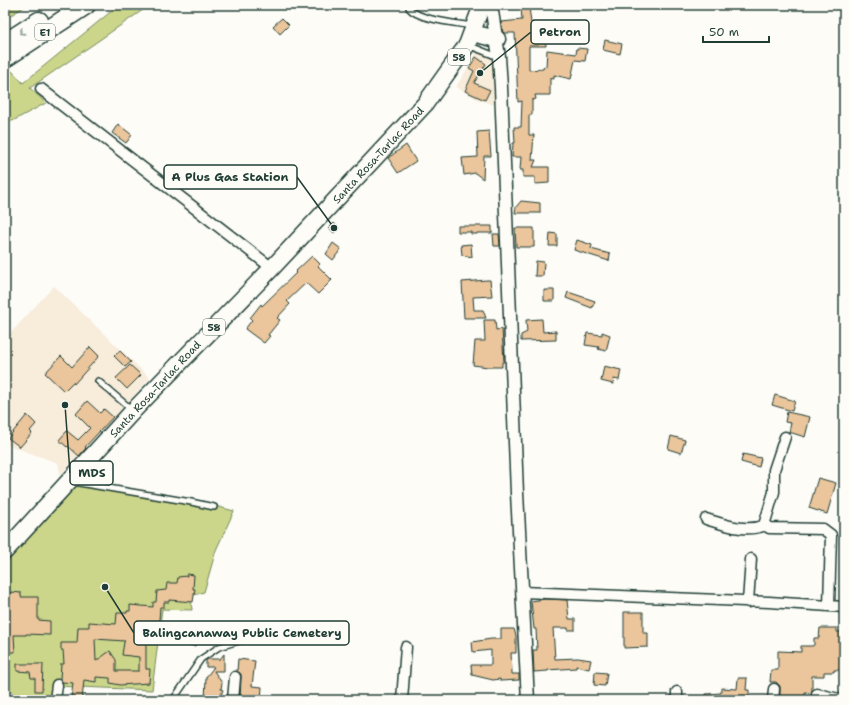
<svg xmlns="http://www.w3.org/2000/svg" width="849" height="705" viewBox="0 0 849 705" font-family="'Shantell Sans',sans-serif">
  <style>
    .built { fill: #f8ecdb }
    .green { fill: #cbd68a; stroke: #758a5f }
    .building { fill: #ebc59b; stroke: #1f3d34; fill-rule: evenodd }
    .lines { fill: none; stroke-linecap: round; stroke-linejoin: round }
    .service-casing { stroke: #1f3d34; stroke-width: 8 }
    .minor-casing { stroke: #1f3d34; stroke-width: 13 }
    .tertiary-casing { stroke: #1f3d34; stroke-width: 15 }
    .trunk-casing { stroke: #1f3d34; stroke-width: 19 }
    .motorway-casing { stroke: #1f3d34; stroke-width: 21 }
    .service { stroke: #fdfcf7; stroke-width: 5 }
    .minor { stroke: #fdfcf7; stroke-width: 10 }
    .tertiary { stroke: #fdfcf7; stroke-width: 12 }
    .trunk { stroke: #fdfcf7; stroke-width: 16 }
    .motorway { stroke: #fdfcf7; stroke-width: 18 }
    .oneway { stroke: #8e9c96 }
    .labels { text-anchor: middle; stroke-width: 3.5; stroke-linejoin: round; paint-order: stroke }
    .shield { fill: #fdfcf7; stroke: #62766e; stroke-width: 1 }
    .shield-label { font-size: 10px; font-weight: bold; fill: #1f3d34 }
    .street-label { font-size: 11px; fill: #1f3d34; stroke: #fdfcf7 }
    .leader { fill: none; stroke: #1f3d34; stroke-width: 1.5 }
    .callout-dot { fill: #1f3d34; stroke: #fdfcf7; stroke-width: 1.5 }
    .callout { fill: #fdfcf7; stroke: #1f3d34; stroke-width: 1.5 }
    .callout-label { font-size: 12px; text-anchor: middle; font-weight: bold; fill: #1f3d34 }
  </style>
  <rect width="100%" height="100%" fill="#fdfcf7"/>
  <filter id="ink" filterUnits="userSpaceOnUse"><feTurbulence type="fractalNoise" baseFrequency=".025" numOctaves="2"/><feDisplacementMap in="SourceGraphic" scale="8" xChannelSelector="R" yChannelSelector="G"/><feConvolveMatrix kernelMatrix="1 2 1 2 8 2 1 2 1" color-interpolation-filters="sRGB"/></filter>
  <g filter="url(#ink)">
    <path class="built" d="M477 52 496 59 497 106 479 100 456 87Z
      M54 286 150 378 60 475 58 463 5 444V339Z"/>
    <path class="green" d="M5 5H27L5 19Z
      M119 5H150L30 88 46 103 5 125V74L11 70 23 83Z
      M81 481 193 500 234 511 216 550 204 592 194 595 191 601 192 610 162 609 152 690 54 686 48 700H23L5 688V564Z"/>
    <path class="building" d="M529 7 531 23H534L535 36 545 35 546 46H529V70L543 69 544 66 546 67 547 50 576 54 577 48 587 49 585 61 575 60 571 79 554 75V79L550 78V95H535L536 99 532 100V115H529V135H534L532 160H536L533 167H549V183L535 184V177H523V170H520L521 157H512L513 143H515L514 127H521L522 101 518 102 515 33H504L503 32 501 22 522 20 521 8Z
      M282 18 289 25 280 34 273 26Z
      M605 40 622 44 620 54 603 50Z
      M476 57 486 64 474 83 490 90 485 100 465 91 474 71 469 68Z
      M118 124 132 135 126 143 112 133Z
      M489 131 491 156H484L483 179 475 173 464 175 462 158 478 157 477 132Z
      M406 145 416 161 398 173 388 158Z
      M521 201 540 203V213H515L516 207Z
      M334 223 339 228 334 233 329 228Z
      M458 226H492V233H477V234H471V232H458Z
      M515 228H534V247H516Z
      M550 233 557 234V246H549Z
      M493 234H499L500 246H494Z
      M577 240 592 245 591 249 610 254 609 261 574 250Z
      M333 243 341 249 333 260 326 254Z
      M471 244 472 257 462 255 461 245Z
      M312 256 320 264 318 266 332 280 318 294 306 283 287 301 290 304 277 318 280 320 268 335 270 336 264 343 245 329 252 320 250 318 261 304 262 306 296 273 295 272Z
      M536 261 544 262 543 276H535Z
      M487 280H490L492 296 473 297 474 310H483L486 318H464L462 282Z
      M544 290H554V301H544Z
      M568 292 595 301 592 308 566 298Z
      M542 319 543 332 556 331V340L521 341V335L527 332 526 320Z
      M484 320H495L496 330 502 329 504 362H502V367H488L473 365 475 341H485Z
      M602 332 610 335 606 351 598 349 599 347 585 345 587 333 602 335Z
      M90 347 99 356 74 384 73 382 64 391 45 373 61 356 72 367Z
      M120 351 131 362 125 367 114 356Z
      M130 365 141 375 127 389 116 378Z
      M604 366 621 370 619 380 614 379 613 384 601 381Z
      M775 395 795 401 792 411 772 405Z
      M87 401 100 413 104 409 113 417 85 447 86 448 79 456 68 446 67 447 59 440 67 431 78 440 90 428 76 414Z
      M787 412 810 417 805 437 789 432 791 423 785 422Z
      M27 415 36 424 30 431 32 433 20 447 8 438Z
      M671 436 685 440 681 453 668 449Z
      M743 454 761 458 759 467 741 462Z
      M818 478 836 483 827 514 809 508Z
      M187 574 194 575 193 589H195L193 602 169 600V602H164V607H160L158 634 146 633V669H150L149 683 120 685 110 683V678L96 677V682L84 680 82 700H71L73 683 62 682 60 679 61 664H64L63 650H61V643H77L78 627H89V622L116 624 117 613H127V611H130V605L153 607V602H156L157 591 166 590 167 583H177L178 577 187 576ZM95 639 125 641 124 642 122 655 139 657V671H116V660L110 651 96 661Z
      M11 592 21 593V597H38V620L50 621V635L26 634V635H14L15 652H5V593L11 594Z
      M545 599 567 600 569 619H575V630H568V628H553L555 659 578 658 591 660 589 669 576 666V668L548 670V671L534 672 533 650H537L536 629H534L531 601Z
      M624 612H643V633H648V647L624 648Z
      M820 628H837V632H844V670H834V672H824V676H812V690L811 693 805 692V700H780V686L776 682H770L771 670H778V651L801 652V646H812L814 645V638H819Z
      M501 629H514L516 636V653H511L512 673V674H519V680L500 681V679L493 680 472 675 471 665H491V650L473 652 472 642 491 639H501Z
      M187 638 195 639V646L186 645Z
      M224 654V671H214L222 683 221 689 223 690 219 700H205L206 677 214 667H206V660L208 659H220Z
      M238 659 255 661 252 686 262 687 261 700H240L241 678V674L237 671Z
      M17 664H43L42 691H35V678H31L30 672 17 671Z
      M595 672 607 673 605 686 594 685Z
      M738 678H747L746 690H749V698H738V700H706V694L721 693V688L737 689Z"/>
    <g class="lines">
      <defs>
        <path id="service" d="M410 5 409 8C418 20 456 23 472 26
          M468 45 498 57
          M98 381 131 409
          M73 482 191 502 214 507
          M173 700 201 659 219 647 249 638 275 635 296 639"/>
        <path id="minor" d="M41 89 272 268
          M785 437 774 470V492L765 522 766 525 769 528 823 529 831 535 829 606
          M706 519C726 525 745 533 766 525
          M522 592 769 602 844 607
          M748 602 751 559
          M817 694 839 699H844
          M55 700 57 685
          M233 700 235 677
          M402 700 406 647
          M677 700V692
          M773 700 774 689"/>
        <path id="tertiary" d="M491 5 499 57 501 87 517 493 528 700"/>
        <path id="trunk" d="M472 33 497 39
          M5 551 133 411 272 268 425 104 467 45 482 5"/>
        <path id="motorway" d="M5 43 39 21
          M5 58 86 5"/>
      </defs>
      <use href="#service" class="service-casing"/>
      <use href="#minor" class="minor-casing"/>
      <use href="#tertiary" class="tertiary-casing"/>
      <use href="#trunk" class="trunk-casing"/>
      <use href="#motorway" class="motorway-casing"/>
      <use href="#service" class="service"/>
      <use href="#minor" class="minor"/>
      <use href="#tertiary" class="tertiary"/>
      <use href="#trunk" class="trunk"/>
      <use href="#motorway" class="motorway"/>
    </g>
    <defs><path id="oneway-chevron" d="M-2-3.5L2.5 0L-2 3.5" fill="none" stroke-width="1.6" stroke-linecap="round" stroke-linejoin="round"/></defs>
    <use class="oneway" href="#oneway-chevron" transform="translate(22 32) rotate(147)"/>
  </g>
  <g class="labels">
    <g class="shield">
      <rect x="35" y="24" width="20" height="16" rx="3"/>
      <rect x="448" y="49" width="22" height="16" rx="3"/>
      <rect x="203" y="319" width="22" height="16" rx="3"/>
    </g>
    <g class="shield-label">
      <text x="45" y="36">E1</text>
      <text x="459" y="61">58</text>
      <text x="214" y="331">58</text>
    </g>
    <g class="street-label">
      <text transform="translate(378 155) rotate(-47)" y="4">Santa Rosa-Tarlac Road</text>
      <text transform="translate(155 389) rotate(-47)" y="4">Santa Rosa-Tarlac Road</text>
    </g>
  </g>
  <path class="leader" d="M480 73L531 32M334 228L297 177M65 405L70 473M105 587L134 633"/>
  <g class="callout-dot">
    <circle cx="480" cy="73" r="4"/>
    <circle cx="334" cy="228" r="4"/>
    <circle cx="65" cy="405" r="4"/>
    <circle cx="105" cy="587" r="4"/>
  </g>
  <g class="callout">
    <rect x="531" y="20" width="58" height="24" rx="4"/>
    <rect x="164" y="165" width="133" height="24" rx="4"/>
    <rect x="70" y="461" width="43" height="24" rx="4"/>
    <rect x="134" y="621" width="215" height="24" rx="4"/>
  </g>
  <g class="callout-label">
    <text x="560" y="36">Petron</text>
    <text x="230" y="181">A Plus Gas Station</text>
    <text x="92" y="477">MDS</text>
    <text x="242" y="637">Balingcanaway Public Cemetery</text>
  </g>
  <rect width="849" height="705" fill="none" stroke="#fdfcf7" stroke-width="20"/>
  <rect x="10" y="10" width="829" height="685" fill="none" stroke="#1f3d34" stroke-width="1.5" filter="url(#ink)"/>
  <path d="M703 36v6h66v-6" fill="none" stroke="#1f3d34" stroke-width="2"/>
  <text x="709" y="36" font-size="12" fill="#1f3d34" stroke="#fdfcf7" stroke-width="3" paint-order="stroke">50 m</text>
</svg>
